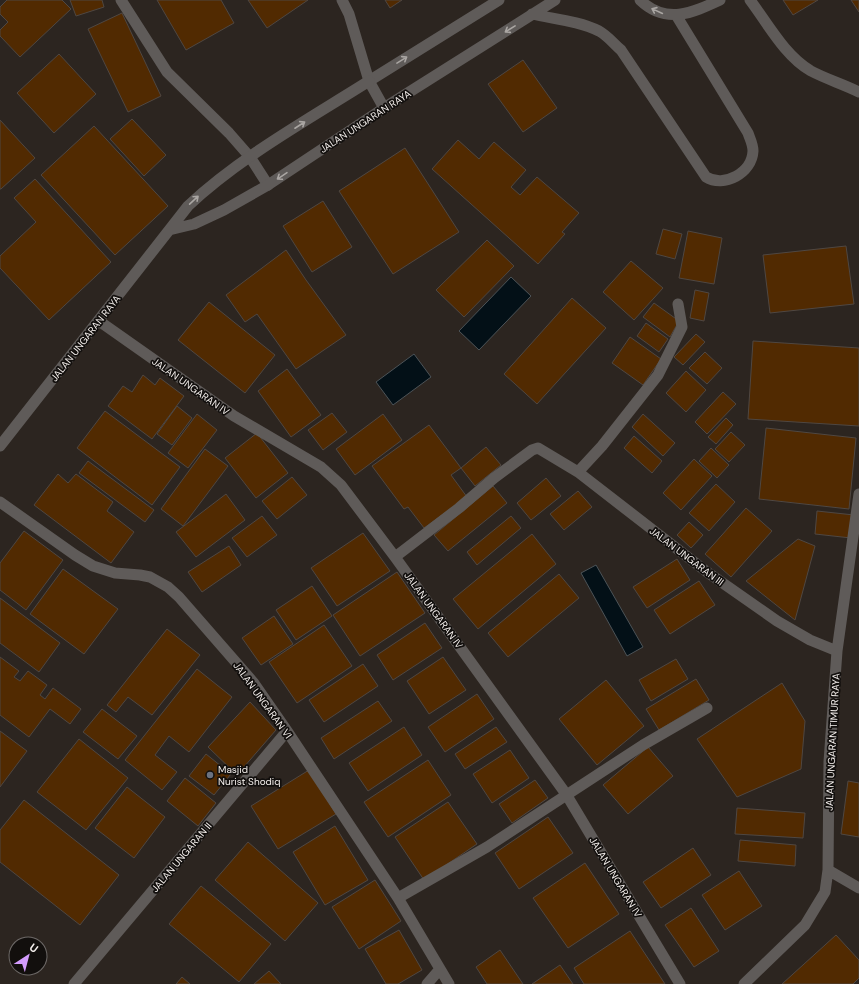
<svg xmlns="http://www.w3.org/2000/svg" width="859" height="984" viewBox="0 0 859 984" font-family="'DM Sans',sans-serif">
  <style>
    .water { fill: #031017; stroke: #4c5357 }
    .building { fill: #512a01; stroke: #4f4742 }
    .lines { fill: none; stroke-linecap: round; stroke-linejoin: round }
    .service { stroke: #5f5b59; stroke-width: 11 }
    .minor { stroke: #5f5b59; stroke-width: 11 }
    .oneway { stroke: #aaa6a3 }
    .worship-dot { fill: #6b7280; stroke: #120f0d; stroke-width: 1.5 }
    .labels { text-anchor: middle; stroke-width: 3.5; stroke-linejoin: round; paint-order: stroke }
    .street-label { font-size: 10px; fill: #f5f0ed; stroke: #120f0d }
    .poi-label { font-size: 10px; fill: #f5f0ed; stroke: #120f0d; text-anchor: start }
  </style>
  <rect width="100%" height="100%" fill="#2c2520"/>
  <path class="water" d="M511 277 531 296 479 350 459 331Z
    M414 354 431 377 393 405 376 382Z
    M596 565 643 647 627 656 581 573Z"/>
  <path class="building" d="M7 0H62L71 9 20 57 0 36V30L8 22 0 14V7Z
    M70 0H102L104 7 76 16Z
    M157 0H221L234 23 186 50Z
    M248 0H308L267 28Z
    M385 0H402L390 8Z
    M783 0H818L793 15Z
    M851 0H859V12Z
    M122 13 161 96 128 112 88 29Z
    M59 54 96 94 54 133 17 93Z
    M523 60 557 108 523 132 488 84Z
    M132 119 166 155 144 176 110 139Z
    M0 120 35 158 1 189H0Z
    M94 126 168 206 115 255 41 175Z
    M458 140 479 159 494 142 526 170 511 187 520 195 537 177 579 213 562 232 565 234 538 264 432 169Z
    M405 148 459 232 393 274 339 191Z
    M35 179 111 262 49 320 0 268V256L36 222 14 198Z
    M323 201 352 247 312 272 283 226Z
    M663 229 682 234 675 259 656 254Z
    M688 231 722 238 714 284 679 278Z
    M487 240 514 266 464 317 436 290Z
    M846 246 854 304 770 313 763 255Z
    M286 250 306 280 346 335 296 369 257 314 245 322 226 295Z
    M631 261 663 288 634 320 603 292Z
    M695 290 709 293 704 321 690 318Z
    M572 298 606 328 537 404 504 374Z
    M209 302 275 355 245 393 178 340Z
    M654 303 679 321 670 337 643 317Z
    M646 323 668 339 659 352 637 336Z
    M696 334 705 342 683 365 674 357Z
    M630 337 661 359 643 385 612 363Z
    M753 341 859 348V426L748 419Z
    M705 352 722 368 707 384 689 368Z
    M287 369 321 415 291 437 258 391Z
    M686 371 706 390 686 412 666 393Z
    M143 375 155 385 160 378 184 396 152 439 108 406 123 386 132 392Z
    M723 392 736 404 707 434 695 422Z
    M177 406 192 418 172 445 157 434Z
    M105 411 180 467 152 505 77 448Z
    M332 413 347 432 323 450 308 430Z
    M197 414 217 430 188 468 168 453Z
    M383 414 402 440 355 475 336 449Z
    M643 414 675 443 663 456 632 427Z
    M726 418 733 425 716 444 708 437Z
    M429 425 461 468 451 475 467 497 424 528 408 507 404 509 372 466Z
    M766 428 856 438 849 509 759 499Z
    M731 432 745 445 729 462 715 449Z
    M257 433 288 473 256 498 225 458Z
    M634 436 662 461 652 473 624 448Z
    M486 447 501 465 475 486 461 468Z
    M711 448 729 465 717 478 699 461Z
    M205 449 228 466 183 526 161 509Z
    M694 459 712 476 681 510 663 493Z
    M88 461 154 510 145 522 79 473Z
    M58 474 68 483 76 474 113 502 107 511 134 532 111 563 34 505Z
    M292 477 307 495 277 519 262 501Z
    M546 478 561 496 531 520 517 503Z
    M716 484 735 502 709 531 689 513Z
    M493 486 507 503 448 551 434 535Z
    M578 491 592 507 564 530 550 514Z
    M226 494 245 520 196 557 176 532Z
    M746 508 772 531 731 577 705 554Z
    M817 511 854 515 851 538 815 534Z
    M262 516 277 535 247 557 232 538Z
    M511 516 521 528 477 565 467 552Z
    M689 522 703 535 691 548 677 535Z
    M24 531 63 560 26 610 0 590V563Z
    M363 533 390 571 337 606 311 568Z
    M532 534 556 564 478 629 453 599Z
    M798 539 815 546 795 620 746 581Z
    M229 546 241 565 202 592 188 572Z
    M677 559 690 580 647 608 633 587Z
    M63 569 118 609 84 654 30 614Z
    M397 572 425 613 360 656 333 615Z
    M559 574 579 598 508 657 488 633Z
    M699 581 715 605 670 634 654 610Z
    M312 586 332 616 296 640 276 610Z
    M0 598 60 643 39 672 0 643Z
    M274 616 293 644 261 665 242 638Z
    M425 623 442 648 393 680 377 655Z
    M324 625 352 666 297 703 269 662Z
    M167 629 200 655 152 715 128 697 116 712 107 705Z
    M0 657 19 671 14 677 20 681 28 671 47 685 40 695 45 699 53 688 81 709 70 724 50 709 29 737 0 715Z
    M443 657 466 690 429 714 407 681Z
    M676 659 688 679 651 701 639 680Z
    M363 664 378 686 324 722 309 700Z
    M197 669 232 697 189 752 169 736 155 755 177 772 162 790 125 760Z
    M696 679 709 700 659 730 646 709Z
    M606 680 644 726 597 765 559 719Z
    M782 683 805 721 801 769 737 797 697 739Z
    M477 694 494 719 445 752 428 727Z
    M378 701 392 721 334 759 321 738Z
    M250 702 276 730 237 775 208 747Z
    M102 709 137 736 118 759 83 732Z
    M404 727 422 755 368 791 349 763Z
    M496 727 507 742 465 769 455 754Z
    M0 731 27 751 0 787Z
    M79 739 128 778 86 830 37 792Z
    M648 747 673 776 628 814 603 785Z
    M510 750 529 778 492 803 473 774Z
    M206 754 231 774 214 795 189 776Z
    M428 760 451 795 388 837 364 802Z
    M309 770 336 814 278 849 251 806Z
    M185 778 216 803 198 826 167 801Z
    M535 780 548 798 512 823 499 804Z
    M848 781 859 783V837L841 834Z
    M127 787 165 817 134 858 95 828Z
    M24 800 119 875 80 925 0 862V830Z
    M448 802 477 844 424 880 395 837Z
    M737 808 805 813 803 838 735 834Z
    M548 817 573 853 519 889 495 853Z
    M335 826 368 880 325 905 293 852Z
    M740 840 796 845 795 866 738 861Z
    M248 842 318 903 285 941 215 880Z
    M693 848 711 875 661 908 643 882Z
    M585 863 619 914 568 948 533 898Z
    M739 871 762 906 725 930 702 895Z
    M375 880 401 921 359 949 332 907Z
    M201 886 271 944 239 982 169 924Z
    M691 908 719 951 694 967 665 925Z
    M399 930 422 970 398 984H386L365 949Z
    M630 931 665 984H584L574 968Z
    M836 935 859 960V978L853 984H782Z
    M500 950 523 984H487L476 967Z
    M560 965 573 984H532Z
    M269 971 281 984H254Z
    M182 977 190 984H176Z"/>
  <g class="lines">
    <path class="service" d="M121 0 167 72 229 133 250 157 268 185
      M342 0 349 14 369 81 384 108 555 0
      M640 0C666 25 692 13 720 0
      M750 0C768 24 785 56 811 71 826 79 843 84 859 92
      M532 14C554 19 579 21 599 31 608 36 614 44 621 50L706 177C724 188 752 173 753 151 753 144 750 139 748 133L676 15
      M369 81 499 0"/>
    <path class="minor" d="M169 230 194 224 224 210 268 185 384 108
      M99 321 234 416 321 467 341 485 395 557 566 794 680 984
      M0 446 188 206C240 157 309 119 369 81
      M578 472 602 446 658 375 682 327 678 304
      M0 502 75 555 93 566 115 573 140 575 150 577 168 587 179 597 253 682 287 731 398 898 449 984
      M395 557 459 508 494 478 532 450 538 448 578 472 707 572 777 621 810 640 837 651
      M828 870 859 888
      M398 898 487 847 643 745 707 708
      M74 984 287 731
      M427 984 440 969
      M744 984 805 925 825 892 828 870 829 762 837 651 859 494"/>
  </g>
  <defs><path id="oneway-shaft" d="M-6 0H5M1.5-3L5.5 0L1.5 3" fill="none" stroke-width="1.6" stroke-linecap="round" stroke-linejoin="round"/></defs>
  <g class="oneway">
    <use href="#oneway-shaft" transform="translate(657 11) rotate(-155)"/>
    <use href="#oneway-shaft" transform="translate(510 29) rotate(148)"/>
    <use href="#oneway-shaft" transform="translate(402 60) rotate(-32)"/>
    <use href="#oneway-shaft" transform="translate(300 125) rotate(-33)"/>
    <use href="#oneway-shaft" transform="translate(282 176) rotate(146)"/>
    <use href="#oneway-shaft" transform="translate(194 200) rotate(-43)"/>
  </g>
  <circle class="worship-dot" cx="210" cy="775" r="4"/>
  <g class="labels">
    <g class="street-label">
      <text transform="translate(365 121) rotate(-33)" y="4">JALAN UNGARAN RAYA</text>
      <text transform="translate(85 338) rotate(-52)" y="4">JALAN UNGARAN RAYA</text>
      <text transform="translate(191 386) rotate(35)" y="4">JALAN UNGARAN IV</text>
      <text transform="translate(687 556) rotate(37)" y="4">JALAN UNGARAN III</text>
      <text transform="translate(434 610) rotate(54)" y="4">JALAN UNGARAN IV</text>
      <text transform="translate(263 700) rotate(54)" y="4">JALAN UNGARAN VI</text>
      <text transform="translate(832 742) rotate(-87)" y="4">JALAN UNGARAN TIMUR RAYA</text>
      <text transform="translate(181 857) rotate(-50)" y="4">JALAN UNGARAN II</text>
      <text transform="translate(616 877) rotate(59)" y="4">JALAN UNGARAN IV</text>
    </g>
    <g class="poi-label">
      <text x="218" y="773">Masjid<tspan x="218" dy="12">Nurist Shodiq</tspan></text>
    </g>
  </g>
  <g transform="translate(28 956) rotate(36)"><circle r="19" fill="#120f0d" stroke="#6d6967"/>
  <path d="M0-3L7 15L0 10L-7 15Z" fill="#d39cfd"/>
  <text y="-6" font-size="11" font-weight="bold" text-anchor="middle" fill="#f5f0ed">U</text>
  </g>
</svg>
